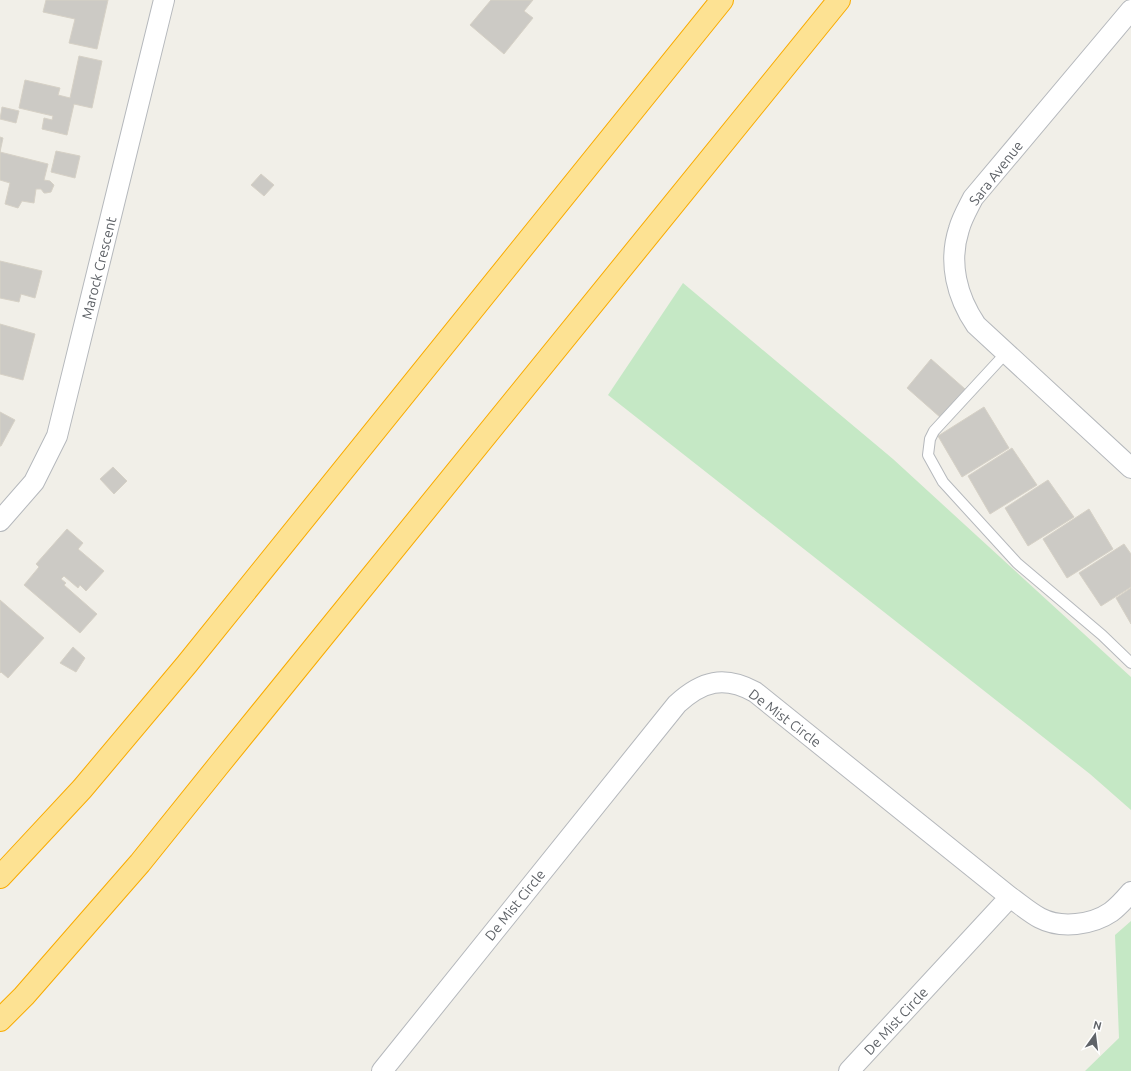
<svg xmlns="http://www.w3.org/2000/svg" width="1131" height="1071" viewBox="0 0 1131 1071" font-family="Ubuntu,sans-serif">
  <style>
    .green { fill: #c5e8c5 }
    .building { fill: #cccac5; stroke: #d6d1c6 }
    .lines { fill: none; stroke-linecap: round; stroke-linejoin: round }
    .lane-casing { stroke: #b5b8bc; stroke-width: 12 }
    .street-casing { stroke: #b5b8bc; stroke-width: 22 }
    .highway-casing { stroke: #f9ab00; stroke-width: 24 }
    .lane { stroke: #fff; stroke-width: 10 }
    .street { stroke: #fff; stroke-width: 20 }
    .highway { stroke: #fde293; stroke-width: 22 }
    .labels { text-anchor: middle; stroke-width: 4; stroke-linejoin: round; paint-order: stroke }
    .street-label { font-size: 14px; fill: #5f6368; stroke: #fff }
  </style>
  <rect width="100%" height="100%" fill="#f1efe8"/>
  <path class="green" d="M683 283 893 459 1131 677V810L1090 774 608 395Z
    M1131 921V1071H1085L1119 1038 1115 935Z"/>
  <path class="building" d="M46 0H108L97 49 69 43 75 19 43 12Z
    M491 0H533L524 11 533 18 504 54 470 25Z
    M79 56 102 61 92 108 74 104 67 135 42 129 44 118 52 120 53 116 19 108 25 80 60 88 58 95 70 98Z
    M2 107 19 111 16 123 0 119Z
    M0 137 3 138 0 152 48 164 44 180 50 181 54 185 51 192 46 193H44L41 189H36L34 203 22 201 18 208 5 204 10 183 0 180Z
    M56 151 80 156 75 178 51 172Z
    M261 174 274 185 264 196 251 185Z
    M0 261 42 271 35 298 21 294 19 302 0 298Z
    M0 324 35 334 23 380 0 374Z
    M931 359 965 389 941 418 907 388Z
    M984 407 1009 448 962 477 938 436Z
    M0 412 15 420 1 446H0Z
    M1012 448 1037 485 990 514 968 476Z
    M113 467 127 481 114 494 100 479Z
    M1048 480 1074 517 1028 546 1005 508Z
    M1089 509 1113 549 1067 578 1043 539Z
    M67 529 83 543 78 549 104 571 86 591 80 585 78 588 64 576 61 579 66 583 64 585 97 614 80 633 24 585 39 567 36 564Z
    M1124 544 1131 554V587L1101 606 1079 573Z
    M1131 588V624L1116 598Z
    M0 600 44 638 8 678 1 672 0 673Z
    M73 647 85 658 76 672 60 663Z"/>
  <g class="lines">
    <defs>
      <path id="lane" d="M1006 353 934 431 930 439 928 455 943 482 1017 563 1102 635 1131 663"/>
      <path id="street" d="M1131 10 973 198C968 208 962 218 959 229 948 263 957 297 976 325L1131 468
        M0 521 34 482 57 436 164 0
        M382 1071 677 704C702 681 724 675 755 692L1010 897C1020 904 1029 912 1040 918 1061 929 1092 925 1111 912 1119 906 1125 899 1131 892
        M849 1071 1010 897"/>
      <path id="highway" d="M0 877 82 789 187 664 722 0
        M0 1020 24 996 140 863 218 766 839 0"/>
    </defs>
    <use href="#lane" class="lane-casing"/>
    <use href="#street" class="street-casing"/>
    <use href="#highway" class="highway-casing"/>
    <use href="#lane" class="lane"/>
    <use href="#street" class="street"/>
    <use href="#highway" class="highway"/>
  </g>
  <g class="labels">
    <g class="street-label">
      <text transform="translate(996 173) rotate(-52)" y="5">Sara Avenue</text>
      <text transform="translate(99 268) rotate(-76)" y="5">Marock Crescent</text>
      <text transform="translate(785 718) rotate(37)" y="5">De Mist Circle</text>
      <text transform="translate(515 905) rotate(-51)" y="5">De Mist Circle</text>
      <text transform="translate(896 1021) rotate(-47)" y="5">De Mist Circle</text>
    </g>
  </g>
  <g transform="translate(1095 1035) rotate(14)" stroke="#ffffff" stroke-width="3" paint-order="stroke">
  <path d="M0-3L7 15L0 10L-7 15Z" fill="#5f6368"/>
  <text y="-6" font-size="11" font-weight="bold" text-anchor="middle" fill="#5f6368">N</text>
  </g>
</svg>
